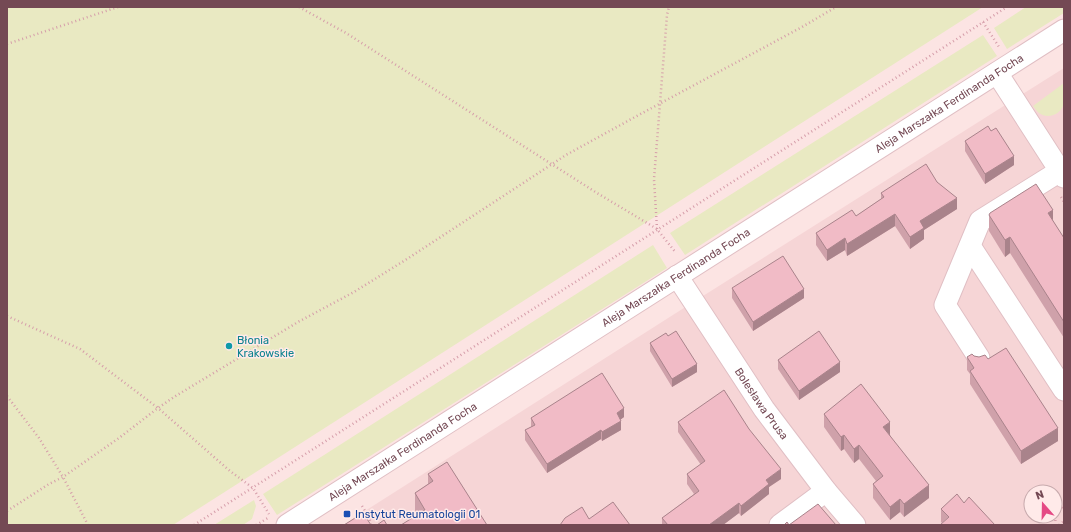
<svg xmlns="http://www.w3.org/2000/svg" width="1071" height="532" viewBox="0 0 1071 532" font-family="Rubik,sans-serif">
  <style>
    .residential { fill: #f6d5d6; fill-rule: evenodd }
    .green { fill: #e9e9c2 }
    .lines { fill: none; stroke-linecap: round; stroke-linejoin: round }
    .minor-casing { stroke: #e0bfc4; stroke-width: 23 }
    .path { stroke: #d69eaa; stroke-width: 2.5; stroke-dasharray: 1 3; stroke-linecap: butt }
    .minor { stroke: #fff; stroke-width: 21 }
    .wall { fill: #cfa1aa }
    .shaded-wall { fill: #a9838b }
    .building { fill: #f1bbc6; stroke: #a9838b }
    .culture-dot { fill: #0f9aa8; stroke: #ffeae9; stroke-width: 1.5 }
    .transit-dot { fill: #1a4fb4; stroke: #ffeae9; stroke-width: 1.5 }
    .labels { text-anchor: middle; stroke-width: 3; stroke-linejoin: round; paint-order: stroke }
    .street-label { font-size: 11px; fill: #744954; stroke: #ffeae9 }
    .culture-label { font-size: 11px; fill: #0d838f; stroke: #ffeae9; text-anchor: start }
    .transit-label { font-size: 11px; fill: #164399; stroke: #ffeae9; text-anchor: start }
  </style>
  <rect width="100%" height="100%" fill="#fce4e3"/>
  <path class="residential" d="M1064 68V525H343L676 313ZM1031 492H1055V516H1031Z"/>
  <path class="green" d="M7 7H983L173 525H7Z
    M1026 7H1064V13L1007 49 994 28Z
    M983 35 997 56 685 255 670 233Z
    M1064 83C1064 89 1065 96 1064 103 1062 114 1048 120 1039 113 1036 111 1035 108 1033 106Z
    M653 245 667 268 277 515 263 494Z
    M254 500 256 506 252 519 243 525H214Z"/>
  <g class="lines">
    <defs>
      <g id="minor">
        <path d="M997 73 1064 177"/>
        <path d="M970 246 1064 390"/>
        <path id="s1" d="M677 276 764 409 826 491 855 525"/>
        <path d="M979 358 945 305 980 221 1060 171"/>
        <path id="s2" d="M287 525 1064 30"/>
        <path d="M780 525 826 491"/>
      </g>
    </defs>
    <use href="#minor" class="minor-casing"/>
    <path class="path" d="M299 7 346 33 597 193 657 229 676 253
      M983 22 999 47
      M7 44 118 7
      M1061 197 1064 202
      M657 229 654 179 667 15 669 7
      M7 316 80 349 158 408 230 471 253 488 269 514
      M7 396 39 438 63 477 88 525
      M362 506 369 517 371 525
      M7 511 49 484 63 477 119 438 158 408 174 397 298 322 354 292 407 259 566 155 635 117 802 27 836 7
      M194 525 1007 7
      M256 525 268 518
      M1055 525 1056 513 1064 507
      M1059 525 1064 521"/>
    <use href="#minor" class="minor"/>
  </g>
  <path class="wall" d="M991 131 1014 165 985 184 965 151V141Z
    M937 182 957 209 924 230V239L910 249 895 226 847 256 845 250 827 261 816 245V233L856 216 881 199V193Z
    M989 215 1053 221 1064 238V338L1010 253 1005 257 989 231Z
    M732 288 804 298 753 331 732 298Z
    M668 336 697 372 672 387 650 351V343Z
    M974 356 979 357 1058 441 1021 464 970 384V374L967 370V357Z
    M778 360 840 372 799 400 778 369Z
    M824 414 890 435 929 498 904 517 900 512 890 520 873 498V484L876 481 859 459 854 463 844 449 841 451 824 427Z
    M624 417 620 420 621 430 602 441 601 439 547 473 525 440V430L531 427V418Z
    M678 422 781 479 769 487V494L741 516 739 513 723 525H662V518L694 494 687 484V474L701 465 678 432Z
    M428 474 487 525 416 516 415 513V493L428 484Z
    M964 503 942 523 941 522V509Z"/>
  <path class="shaded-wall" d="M1014 156V165L985 184V174Z
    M957 198V209L924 230V239L910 249V237L920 221Z
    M1053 210V226L1048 213Z
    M895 214V226L847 256V244Z
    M1010 237V253L1005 257V240Z
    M845 238V250L827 261V250Z
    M804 289V298L753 331V322Z
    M840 362V372L799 400V391Z
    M697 364V372L672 387V379Z
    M624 408V417L617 422V413Z
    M621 421V430L602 441V432Z
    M890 422V436L883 427Z
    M1058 428V441L1021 464V451Z
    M601 430V439L547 473V464Z
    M844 435V449L841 451V437Z
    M859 445V459L854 463V449Z
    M781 469V479L769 487V494L741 516V506L766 480Z
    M929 485V498L904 517V504Z
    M900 499V512L890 520V507Z
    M739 503V513L723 525H709Z"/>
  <path class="building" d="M988 126 991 131 996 128 1014 156 985 174 965 141Z
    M926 164 937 182 957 198 920 221 924 228 910 237 895 214 847 244 845 238 827 250 816 233 852 210 856 216 884 197 881 193Z
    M1036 184 1053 210 1048 213 1064 238V322L1010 237 1005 240 989 215 990 213Z
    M783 256 804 289 753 322 732 288Z
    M676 331 697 364 672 379 650 343 666 333 668 336Z
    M819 331 840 362 799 391 778 360Z
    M1006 348 1058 428 1021 451 970 371 974 368 967 357 972 354 974 356 979 357 985 355 988 359Z
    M602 373 624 408 617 413 621 421 602 432 601 430 547 464 525 430 535 425 531 418Z
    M861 384 890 422 883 427 929 485 904 504 900 499 890 507 873 484 883 476 859 445 854 449 844 435 841 437 824 414Z
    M724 390 749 429 781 469 766 480 769 484 741 506 739 503 709 525H668L662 518 699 491 687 474 705 461 678 422Z
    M447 462 487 525H401L425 510 415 493 433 481 428 474Z
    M957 494 964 503 969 497 995 525H940L949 517 941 509Z
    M613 502 630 525H560L565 518 582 507 589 519Z
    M818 504 836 525H784L787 522 789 525Z
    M363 513 371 525H344Z
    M384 520 387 525H377Z"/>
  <circle class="culture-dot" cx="229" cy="346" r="4"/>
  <rect class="transit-dot" x="343" y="510" width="8" height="8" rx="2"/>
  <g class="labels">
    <g class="street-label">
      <text dy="4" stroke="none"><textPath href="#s2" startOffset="785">Aleja Marszałka Ferdinanda Focha</textPath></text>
      <text dy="4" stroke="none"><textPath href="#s2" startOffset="461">Aleja Marszałka Ferdinanda Focha</textPath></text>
      <text dy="4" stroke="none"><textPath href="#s1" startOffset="153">Bolesława Prusa</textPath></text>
      <text dy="4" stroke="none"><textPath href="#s2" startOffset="137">Aleja Marszałka Ferdinanda Focha</textPath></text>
    </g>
    <g class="culture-label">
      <text x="237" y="344">Błonia<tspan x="237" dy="13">Krakowskie</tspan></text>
    </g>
    <g class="transit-label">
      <text x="355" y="518">Instytut Reumatologii 01</text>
    </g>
  </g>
  <rect width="1071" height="532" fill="none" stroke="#744954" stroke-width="16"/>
  <g transform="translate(1043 504) rotate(340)"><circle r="19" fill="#ffeae9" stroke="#c7aaad"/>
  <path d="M0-3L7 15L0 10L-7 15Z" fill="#e54984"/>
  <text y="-6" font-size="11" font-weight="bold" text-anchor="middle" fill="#744954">N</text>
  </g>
</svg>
